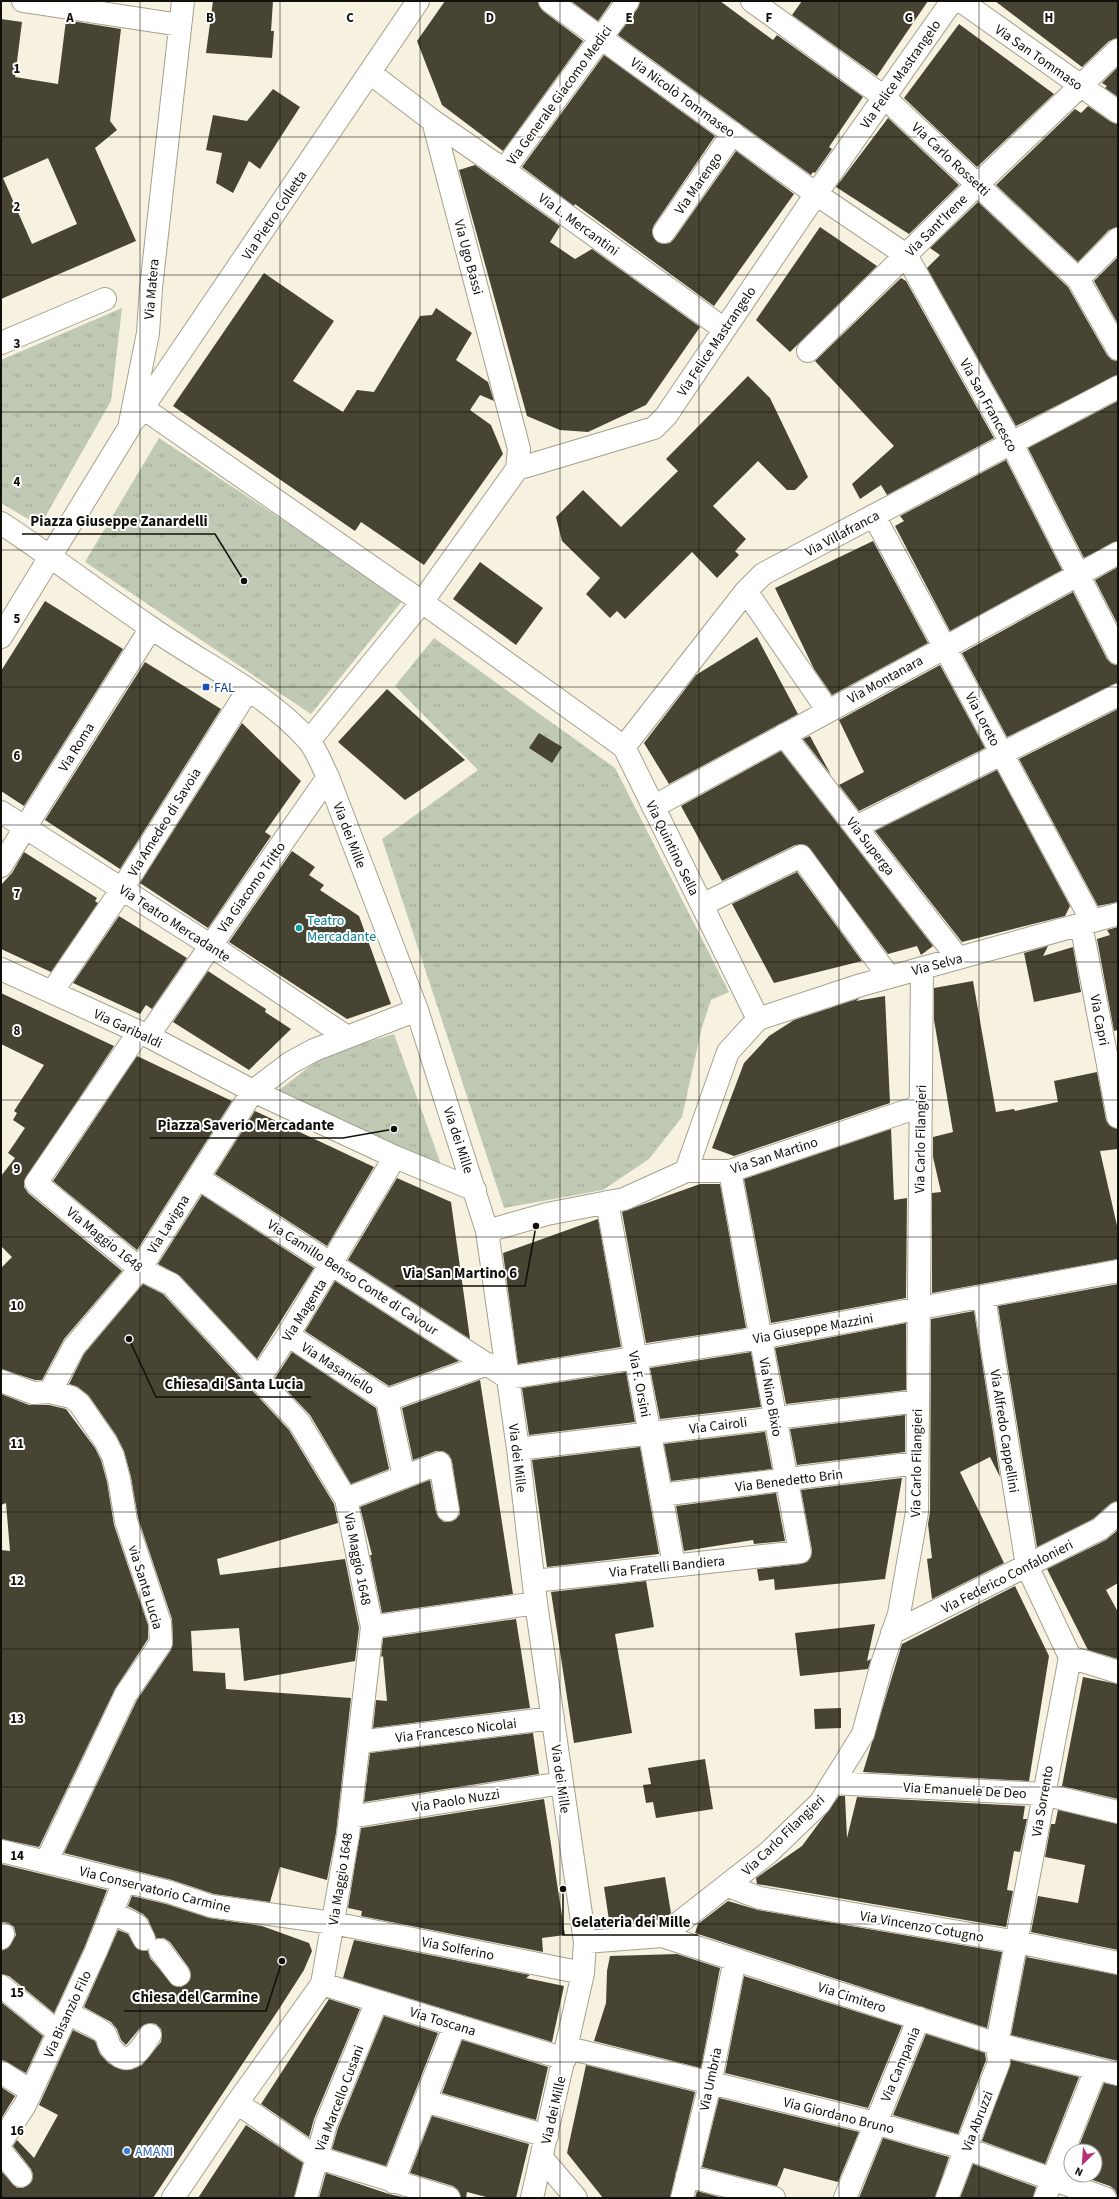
<svg xmlns="http://www.w3.org/2000/svg" width="1119" height="2199" viewBox="0 0 1119 2199" font-family="'Source Sans 3',sans-serif">
  <style>
    .grass { fill: url(#grass-tufts) }
    .building { fill: #484434; fill-rule: evenodd }
    .lines { fill: none; stroke-linecap: round; stroke-linejoin: round }
    .minor-casing { stroke: #a5a08e; stroke-width: 24 }
    .minor { stroke: #fff; stroke-width: 22 }
    .grid { fill: none; stroke: #110f09; stroke-width: 1; stroke-opacity: 0.55 }
    .transit-dot { fill: #1a4fb4; stroke: #fff; stroke-width: 1.5 }
    .culture-dot { fill: #0f9aa8; stroke: #fff; stroke-width: 1.5 }
    .shop-dot { fill: #3f7fe0; stroke: #fff; stroke-width: 1.5 }
    .labels { text-anchor: middle; stroke-width: 4; stroke-linejoin: round; paint-order: stroke }
    .street-label { font-size: 14px; fill: #110f09; stroke: #fff }
    .transit-label { font-size: 14px; fill: #164399; stroke: #fff; text-anchor: start }
    .culture-label { font-size: 14px; fill: #0d838f; stroke: #fff; text-anchor: start }
    .shop-label { font-size: 14px; fill: #366cbe; stroke: #fff; text-anchor: start }
    .grid-label { font-size: 13px; text-anchor: middle; font-weight: bold; fill: #110f09; stroke: #fff; stroke-width: 4; stroke-linejoin: round; paint-order: stroke }
    .leader { fill: none; stroke: #110f09; stroke-width: 1.5 }
    .callout-dot { fill: #110f09; stroke: #fff; stroke-width: 1.5 }
    .callout-label { font-size: 15px; text-anchor: middle; font-weight: bold; fill: #110f09; stroke: #fff; stroke-width: 4; stroke-linejoin: round; paint-order: stroke }
  </style>
  <defs>
    <pattern id="grass-tufts" width="24" height="20" patternUnits="userSpaceOnUse"><rect width="24" height="20" fill="#c0c9b4"/><path d="M3 7l-1-3M5 7V3M7 7l1-3M15 17l-1-3M17 17v-4M19 17l1-3" fill="none" stroke="#a4ab99"/></pattern>
  </defs>
  <rect width="100%" height="100%" fill="#f7f2df"/>
  <path class="grass" d="M122 308 111 401 40 526 1 503V360Z
    M159 438 403 600 311 714 85 562Z
    M434 638 615 768 729 992 711 1000 702 1027 682 1117 649 1159 603 1190 504 1208 382 839 478 770 395 686Z
    M394 1034 442 1167 278 1091 324 1055Z"/>
  <path class="building" d="M213 1H273L271 31H274L272 58 206 53Z
    M445 1H538L543 11 583 41 503 151 442 105 417 41Z
    M571 1H612L598 21Z
    M640 1H720L773 40 777 35 863 97 829 147 832 149 815 173 813 172 811 175 618 35 638 8Z
    M802 1H928L877 76 792 15Z
    M995 1H1118V38L1109 41 1082 67Z
    M1 19 22 22 15 77 58 84 66 20 121 29 110 121 117 130 95 148 136 241 1 299ZM48 158 77 224 32 244 3 178Z
    M959 24 1054 94 977 167 904 98Z
    M604 55 715 136 654 225 652 231 657 242 663 244 670 243 674 239 736 151 794 194 714 306 575 204 574 206 522 167Z
    M1118 67V97L1105 88 1107 86 1102 83Z
    M273 89 300 107 260 169 249 161 233 193 216 183 222 153 206 150 213 115 247 121Z
    M1088 106 1111 122 1118 124V227L1109 230 1078 262 996 185 1075 109 1081 113Z
    M888 118 959 185 909 234 836 187Z
    M475 165 560 226 550 242 575 259 592 249 700 327 646 405 588 432 560 430 527 416 459 170Z
    M978 202 1068 287 1107 355 1112 360 1118 361V375L1016 426 927 268 940 255 930 248Z
    M820 227 877 266 790 352 756 320Z
    M1118 257V324L1094 281Z
    M264 273 334 321 293 381 343 412 357 390 374 392 420 316 432 315 436 308 472 333 456 360 488 382 494 401 480 395 470 410 491 425 503 454 424 565 361 522 355 531 173 406Z
    M901 278 906 281 994 438 887 495 881 485 860 499 852 484 894 446 815 361Z
    M748 376 770 398 808 477 795 490H787L758 461 713 506 746 539 735 551 739 555 717 578 692 552 625 619 617 611 610 618 586 594 600 578 562 541 556 517 583 490 621 527 678 471 666 459Z
    M1118 401V541L1084 558 1028 448Z
    M1006 460 1062 570 950 631 895 526 904 521 900 516Z
    M873 541 928 643 832 695 814 669 775 588Z
    M480 562 543 608 516 645 453 599Z
    M1118 567V625L1095 580Z
    M1073 592 1107 659 1112 664 1118 665V683L1007 737 962 653Z
    M45 601 123 649 24 806 1 791V671Z
    M757 637 798 714 669 784 644 743 696 675Z
    M145 662 221 709 120 869 45 820Z
    M940 665 985 748 859 811 839 785 864 772 839 720Z
    M387 689 465 760 405 800 338 742Z
    M1118 709V902L1098 906 1019 759Z
    M242 723 301 781 265 832 271 836 208 928 140 883Z
    M539 733 562 747 552 763 529 748Z
    M810 736 831 775 803 739Z
    M781 751 933 946 921 955 917 946 888 954 806 845H795L722 881 681 806Z
    M997 770 1070 906 1065 916 962 942 875 831Z
    M292 851 315 867 309 875 324 885 320 890 359 916 391 1004 347 1019 229 942Z
    M24 852 97 898 95 901 98 903 51 972 1 949V885L12 873Z
    M797 872 862 961 774 983 732 904Z
    M119 916 187 958 152 1009 146 1005 140 1014 73 983Z
    M1118 927V1030L1114 1031 1097 939 1110 935 1107 930Z
    M1048 946 1043 956 1073 947 1081 992 1034 1002 1024 953Z
    M208 971 266 1009 265 1012 291 1029 249 1070 173 1022Z
    M973 981 996 1112 1014 1109 1015 1111 1058 1102 1054 1081 1097 1072 1106 1120 1109 1125 1118 1129V1149L1100 1151 1118 1230V1259L932 1293V1193L941 1192 933 1157V1137L953 1132 934 1020V988Z
    M1 993 114 1046 24 1181V1187L28 1193 122 1271 64 1339 42 1380H35L1 1369V1268L12 1257 1 1246V1176L15 1158 8 1153 25 1128 13 1120 17 1113 14 1111 44 1065 1 1044Z
    M885 996 890 1103 734 1156 712 1148 744 1063 769 1036 794 1020 860 998 856 1001Z
    M137 1056 232 1101 137 1250 53 1181Z
    M255 1111 374 1167 327 1246 215 1174Z
    M891 1129 894 1200 907 1198 906 1298 771 1323 744 1179Z
    M397 1178 451 1202 470 1339 348 1260Z
    M700 1184H720L746 1328 646 1343 622 1212Z
    M202 1195 314 1268 257 1359 180 1276 158 1264Z
    M598 1219 621 1347 518 1364 503 1253Z
    M335 1281 459 1361 389 1386 305 1331Z
    M143 1284 163 1294 289 1430 334 1504 338 1523 217 1559 220 1575 345 1559 359 1628 355 1661 244 1681 239 1628 191 1631 193 1671 225 1673 226 1689 351 1698 336 1833 327 1880 280 1867 270 1902 214 1894 172 1880 64 1853 137 1700 171 1650 173 1643 172 1619 138 1518 131 1477 124 1451 116 1435 89 1396 78 1387 69 1384 84 1354Z
    M1118 1284V1501L1110 1504 1093 1519 1037 1547 998 1306Z
    M974 1311 1000 1477 990 1457 960 1472 1004 1563 932 1599 927 1559 932 1558 928 1524 930 1512 931 1319Z
    M906 1323V1390L786 1404 775 1348Z
    M292 1352 376 1408 389 1469 351 1484 310 1415 275 1378Z
    M751 1352 761 1407 660 1419 650 1368Z
    M626 1372 635 1422 529 1435 522 1388Z
    M480 1380 513 1594 382 1613 370 1555H372L360 1507 430 1480 436 1512 439 1518 444 1522H450L456 1519 460 1514 452 1461 449 1455 443 1451H436L413 1460 402 1408Z
    M1 1394 29 1405H49L66 1409 95 1448 101 1460 107 1482 114 1525 148 1625V1639L115 1689 39 1847 1 1839V1550L10 1551 6 1503 1 1505Z
    M905 1415V1452L797 1465 790 1429Z
    M765 1432 772 1469 671 1481 664 1444Z
    M640 1447 659 1554 547 1567 532 1460Z
    M902 1478 885 1579 775 1590 774 1579 759 1581 757 1569 801 1564 807 1562 811 1557 812 1550 801 1490Z
    M776 1493 785 1541 754 1544 753 1540 684 1551 676 1506Z
    M1118 1530V1583L1106 1590 1118 1612V1659L1088 1650 1047 1569 1106 1540Z
    M646 1581 654 1627 615 1634 632 1733 574 1743 551 1592Z
    M1015 1586 1049 1656 1029 1781 863 1772 902 1644Z
    M516 1619 530 1708 373 1728 376 1700 387 1701 383 1656 381 1657 383 1638Z
    M875 1624 867 1661 871 1659 868 1669 800 1676 795 1633Z
    M1083 1677 1118 1684V1799L1062 1786Z
    M841 1708V1728L815 1729 814 1709Z
    M533 1733 539 1774 364 1802 370 1753Z
    M705 1759 713 1809 656 1818 653 1802 646 1803 643 1785 651 1784 648 1768Z
    M839 1796H845L847 1838 857 1797 1025 1806 1023 1819H1027L1020 1852 1014 1851 1007 1890 1013 1891 1006 1927 757 1884 756 1878 802 1846Z
    M544 1799 565 1935 542 1938 543 1952 361 1916 362 1911 348 1908 361 1828Z
    M1058 1810 1118 1824V1950L1031 1932 1038 1896 1078 1903 1085 1865 1045 1857 1051 1824H1055Z
    M1 1864 107 1890 85 1946 54 2013 9 1976 1 1974V1951L8 1948 16 1935 14 1927 9 1923 1 1922Z
    M665 1877 671 1913 664 1919 610 1927 604 1887Z
    M132 1896 166 1904 209 1918 262 1926 309 1943 312 1951 304 1970 279 2009 153 2198H1V2171L17 2188H23L32 2181 33 2175 31 2169 13 2146 17 2140 34 2158 58 2115 39 2105 73 2030 95 2041 100 2054 108 2063 123 2070 133 2069 142 2065 161 2042 162 2035 161 2029 156 2024 150 2023 140 2028 126 2045 121 2040 117 2029 111 2022 84 2007 118 1930 128 1934 137 1949 148 1951 150 1958 174 1986 181 1987 190 1980 191 1974 189 1968 170 1942 164 1938H156L148 1919 143 1914 128 1906Z
    M728 1901 758 1910 1002 1952 987 2028 695 1933 698 1924Z
    M354 1940 530 1975 526 1978 564 1986 552 2042 343 1978Z
    M677 1954 720 1968 701 2068 594 2041 606 2003 607 1971 610 1956Z
    M1026 1957 1118 1975V2061L1011 2035Z
    M744 1976 902 2026 868 2108 725 2073Z
    M329 1999 360 2009 314 2119 309 2137 261 2104Z
    M1 2002 43 2036 26 2073 1 2060Z
    M384 2016 438 2033 386 2166 332 2149 338 2128Z
    M926 2034 985 2053 986 2060 958 2134 893 2115Z
    M462 2040 548 2067 536 2120 442 2093Z
    M1011 2060 1079 2077 1045 2164 982 2141Z
    M586 2065 695 2092 670 2198H603L567 2153Z
    M1104 2083 1118 2086V2198L1115 2190 1110 2186 1078 2175H1095V2151H1077Z
    M1 2087 15 2096 1 2119Z
    M719 2098 859 2132 838 2182 784 2168 777 2186 702 2167Z
    M432 2116 529 2144 516 2198H490L467 2192 466 2198H461L458 2190 453 2186 410 2173Z
    M246 2125 303 2163 294 2198H198Z
    M883 2138 949 2157 935 2198H859Z
    M973 2164 1036 2187 1033 2198H960Z
    M326 2173 389 2194 407 2198H319Z
    M697 2191 723 2198H695Z"/>
  <g class="lines">
    <defs>
      <path id="minor" d="M23 1 180 25
        M550 1 816 194 906 255 1012 444 1118 653
        M752 1 884 97 1078 279 1118 349
        M961 1 1118 112
        M370 73 433 121 519 449 517 469
        M433 121 504 170 724 329
        M504 170 628 1
        M664 232 733 133
        M1078 279 1118 239
        M1 343 105 299
        M808 351 978 184 1118 50
        M143 408 422 602 624 747 758 1019
        M135 419 418 1
        M874 516 1092 921
        M1 523C52 557 100 593 150 627 201 663 267 693 308 740 317 750 322 766 328 777L417 1010 487 1231 518 1449 536 1603 585 1942 583 1973 532 2198
        M746 591 828 711
        M1 637 129 428 148 333 151 288 183 1
        M784 735 958 958
        M309 741 422 602 517 469 654 428 666 416 816 194 952 1
        M624 747 746 591 763 574 1118 387
        M653 807 1118 553
        M1 812 210 945 347 1037
        M856 827 1118 695
        M1 866 151 628
        M702 905 801 856 889 977
        M1081 924 1118 1117
        M1 969 148 1036 253 1091 395 1157 475 1190
        M52 992 122 889 248 690
        M139 1032 36 1183 140 1269 171 1284 299 1422 346 1499 372 1627 348 1835 322 1984 237 2103 173 2198
        M148 1036 328 777
        M686 1171 728 1052 758 1019 861 985 1118 914
        M198 1178 508 1378 760 1338 1118 1271
        M607 1202 674 1565
        M487 1231 547 1214 624 1199 686 1171H730L921 1106
        M288 1335 387 1400
        M259 1379 288 1335 395 1157
        M1 1381 33 1393 50 1392 71 1397 79 1403 106 1442 113 1456 119 1479 126 1521 160 1623 161 1643 126 1694 46 1862
        M50 1392 74 1347 140 1269 253 1091 290 1063 314 1050 417 1010
        M518 1449 918 1401
        M404 1477 387 1400 488 1364
        M661 1495 917 1463
        M346 1499 440 1463 448 1510
        M534 1581 800 1552 730 1171
        M372 1627 536 1603
        M892 1633 1100 1529 1118 1513
        M1070 1657 1118 1672
        M359 1742 553 1718
        M833 1783 1043 1794 1118 1812
        M350 1817 562 1783
        M1 1851 169 1892 211 1906 333 1923 583 1973
        M728 1886 760 1898 1017 1942 1118 1963
        M111 1912 137 1925 144 1939
        M662 1936 768 1853 820 1803 863 1734 882 1664 899 1614 917 1512 922 968
        M1 1938 3 1934
        M585 1942 662 1936 997 2044 1118 2074
        M160 1950 179 1975
        M322 1984 565 2059
        M1 1986 58 2032
        M67 2013C75 2017 100 2028 105 2034 108 2038 108 2045 111 2048 129 2071 140 2050 150 2035
        M568 2048 875 2123 967 2149 1105 2198
        M1 2072 31 2091
        M425 2101 547 2136
        M237 2103 316 2157 449 2198
        M1 2142 25 2105 96 1951 124 1882
        M1 2151 21 2176
        M542 2158 576 2198
        M687 2176 774 2198
        M393 2182 455 2025
        M306 2198 326 2124 377 2001
        M682 2198 710 2084 735 1959
        M845 2198 919 2018
        M947 2198 999 2062 997 2044 1070 1657 1027 1566 984 1297
        M1045 2198 1096 2069"/>
    </defs>
    <use href="#minor" class="minor-casing"/>
    <use href="#minor" class="minor"/>
  </g>
  <path class="grid" d="M140 1V2198M280 1V2198M420 1V2198M560 1V2198M699 1V2198M839 1V2198M979 1V2198M1 137H1118M1 275H1118M1 412H1118M1 550H1118M1 687H1118M1 825H1118M1 962H1118M1 1100H1118M1 1237H1118M1 1374H1118M1 1512H1118M1 1649H1118M1 1787H1118M1 1924H1118M1 2062H1118"/>
  <rect class="transit-dot" x="202" y="683" width="8" height="8" rx="2"/>
  <circle class="culture-dot" cx="299" cy="928" r="4"/>
  <circle class="shop-dot" cx="127" cy="2151" r="4"/>
  <g class="labels">
    <g class="street-label">
      <text transform="translate(1039 57) rotate(35)" y="5">Via San Tommaso</text>
      <text transform="translate(900 74) rotate(-55)" y="5">Via Felice Mastrangelo</text>
      <text transform="translate(559 95) rotate(-54)" y="5">Via Generale Giacomo Medici</text>
      <text transform="translate(683 97) rotate(36)" y="5">Via Nicolò Tommaseo</text>
      <text transform="translate(951 159) rotate(43)" y="5">Via Carlo Rossetti</text>
      <text transform="translate(698 183) rotate(-55)" y="5">Via Marengo</text>
      <text transform="translate(274 215) rotate(-56)" y="5">Via Pietro Colletta</text>
      <text transform="translate(579 224) rotate(36)" y="5">Via L. Mercantini</text>
      <text transform="translate(936 225) rotate(-45)" y="5">Via Sant'Irene</text>
      <text transform="translate(469 257) rotate(75)" y="5">Via Ugo Bassi</text>
      <text transform="translate(151 289) rotate(-85)" y="5">Via Matera</text>
      <text transform="translate(716 341) rotate(-56)" y="5">Via Felice Mastrangelo</text>
      <text transform="translate(989 405) rotate(61)" y="5">Via San Francesco</text>
      <text transform="translate(842 533) rotate(-28)" y="5">Via Villafranca</text>
      <text transform="translate(885 679) rotate(-29)" y="5">Via Montanara</text>
      <text transform="translate(983 719) rotate(62)" y="5">Via Loreto</text>
      <text transform="translate(76 747) rotate(-58)" y="5">Via Roma</text>
      <text transform="translate(164 822) rotate(-58)" y="5">Via Amedeo di Savoia</text>
      <text transform="translate(350 835) rotate(69)" y="5">Via dei Mille</text>
      <text transform="translate(871 846) rotate(52)" y="5">Via Superga</text>
      <text transform="translate(673 848) rotate(64)" y="5">Via Quintino Sella</text>
      <text transform="translate(251 887) rotate(-55)" y="5">Via Giacomo Tritto</text>
      <text transform="translate(175 923) rotate(33)" y="5">Via Teatro Mercadante</text>
      <text transform="translate(937 964) rotate(-15)" y="5">Via Selva</text>
      <text transform="translate(1100 1020) rotate(79)" y="5">Via Capri</text>
      <text transform="translate(128 1028) rotate(25)" y="5">Via Garibaldi</text>
      <text transform="translate(920 1139) rotate(-89)" y="5">Via Carlo Filangieri</text>
      <text transform="translate(459 1140) rotate(72)" y="5">Via dei Mille</text>
      <text transform="translate(774 1155) rotate(-18)" y="5">Via San Martino</text>
      <text transform="translate(168 1224) rotate(-58)" y="5">Via Lavigna</text>
      <text transform="translate(105 1239) rotate(39)" y="5">Via Maggio 1648</text>
      <text transform="translate(353 1277) rotate(33)" y="5">Via Camillo Benso Conte di Cavour</text>
      <text transform="translate(304 1310) rotate(-58)" y="5">Via Magenta</text>
      <text transform="translate(813 1328) rotate(-10)" y="5">Via Giuseppe Mazzini</text>
      <text transform="translate(338 1368) rotate(33)" y="5">Via Masaniello</text>
      <text transform="translate(640 1384) rotate(79)" y="5">Via F. Orsini</text>
      <text transform="translate(771 1397) rotate(80)" y="5">Via Nino Bixio</text>
      <text transform="translate(718 1425) rotate(-7)" y="5">Via Cairoli</text>
      <text transform="translate(1005 1431) rotate(81)" y="5">Via Alfredo Cappellini</text>
      <text transform="translate(518 1458) rotate(83)" y="5">Via dei Mille</text>
      <text transform="translate(916 1463) rotate(-89)" y="5">Via Carlo Filangieri</text>
      <text transform="translate(789 1480) rotate(-7)" y="5">Via Benedetto Brin</text>
      <text transform="translate(358 1559) rotate(79)" y="5">Via Maggio 1648</text>
      <text transform="translate(667 1566) rotate(-6)" y="5">Via Fratelli Bandiera</text>
      <text transform="translate(1007 1576) rotate(-27)" y="5">Via Federico Confalonieri</text>
      <text transform="translate(146 1587) rotate(73)" y="5">via Santa Lucia</text>
      <text transform="translate(456 1730) rotate(-7)" y="5">Via Francesco Nicolai</text>
      <text transform="translate(561 1779) rotate(82)" y="5">Via dei Mille</text>
      <text transform="translate(965 1790) rotate(3)" y="5">Via Emanuele De Deo</text>
      <text transform="translate(456 1800) rotate(-9)" y="5">Via Paolo Nuzzi</text>
      <text transform="translate(1042 1801) rotate(-80)" y="5">Via Sorrento</text>
      <text transform="translate(783 1835) rotate(-44)" y="5">Via Carlo Filangieri</text>
      <text transform="translate(340 1879) rotate(-81)" y="5">Via Maggio 1648</text>
      <text transform="translate(155 1889) rotate(14)" y="5">Via Conservatorio Carmine</text>
      <text transform="translate(922 1926) rotate(10)" y="5">Via Vincenzo Cotugno</text>
      <text transform="translate(458 1948) rotate(11)" y="5">Via Solferino</text>
      <text transform="translate(852 1997) rotate(18)" y="5">Via Cimitero</text>
      <text transform="translate(67 2014) rotate(-65)" y="5">Via Bisanzio Filo</text>
      <text transform="translate(443 2021) rotate(17)" y="5">Via Toscana</text>
      <text transform="translate(900 2064) rotate(-67)" y="5">Via Campania</text>
      <text transform="translate(710 2079) rotate(-78)" y="5">Via Umbria</text>
      <text transform="translate(339 2098) rotate(-69)" y="5">Via Marcello Cusani</text>
      <text transform="translate(553 2110) rotate(-77)" y="5">Via dei Mille</text>
      <text transform="translate(839 2115) rotate(14)" y="5">Via Giordano Bruno</text>
      <text transform="translate(977 2121) rotate(-69)" y="5">Via Abruzzi</text>
    </g>
    <g class="transit-label">
      <text x="214" y="692">FAL</text>
    </g>
    <g class="culture-label">
      <text x="307" y="925">Teatro<tspan x="307" dy="16">Mercadante</tspan></text>
    </g>
    <g class="shop-label">
      <text x="135" y="2156">AMANI</text>
    </g>
  </g>
  <g class="grid-label">
    <text x="70" y="22">A</text>
    <text x="210" y="22">B</text>
    <text x="350" y="22">C</text>
    <text x="490" y="22">D</text>
    <text x="629" y="22">E</text>
    <text x="769" y="22">F</text>
    <text x="909" y="22">G</text>
    <text x="1049" y="22">H</text>
    <text x="17" y="73">1</text>
    <text x="17" y="211">2</text>
    <text x="17" y="348">3</text>
    <text x="17" y="486">4</text>
    <text x="17" y="623">5</text>
    <text x="17" y="760">6</text>
    <text x="17" y="898">7</text>
    <text x="17" y="1035">8</text>
    <text x="17" y="1173">9</text>
    <text x="17" y="1310">10</text>
    <text x="17" y="1448">11</text>
    <text x="17" y="1585">12</text>
    <text x="17" y="1723">13</text>
    <text x="17" y="1860">14</text>
    <text x="17" y="1997">15</text>
    <text x="17" y="2135">16</text>
  </g>
  <path class="leader" d="M244 581L215 534H22M394 1129L343 1138H150M536 1226L525 1286H395M129 1339L156 1397H311M563 1889L563 1935H698M282 1961L266 2011H124"/>
  <g class="callout-dot">
    <circle cx="244" cy="581" r="4"/>
    <circle cx="394" cy="1129" r="4"/>
    <circle cx="536" cy="1226" r="4"/>
    <circle cx="129" cy="1339" r="4"/>
    <circle cx="563" cy="1889" r="4"/>
    <circle cx="282" cy="1961" r="4"/>
  </g>
  <g class="callout-label">
    <text x="119" y="526">Piazza Giuseppe Zanardelli</text>
    <text x="246" y="1130">Piazza Saverio Mercadante</text>
    <text x="460" y="1278">Via San Martino 6</text>
    <text x="234" y="1389">Chiesa di Santa Lucia</text>
    <text x="631" y="1927">Gelateria dei Mille</text>
    <text x="195" y="2002">Chiesa del Carmine</text>
  </g>
  <rect width="1119" height="2199" fill="none" stroke="#110f09" stroke-width="4"/>
  <g transform="translate(1083 2163) rotate(205)"><circle r="19" fill="#ffffff" stroke="#a09f9d"/>
  <path d="M0-3L7 15L0 10L-7 15Z" fill="#b73379"/>
  <text y="-6" font-size="11" font-weight="bold" text-anchor="middle" fill="#110f09">N</text>
  </g>
</svg>
